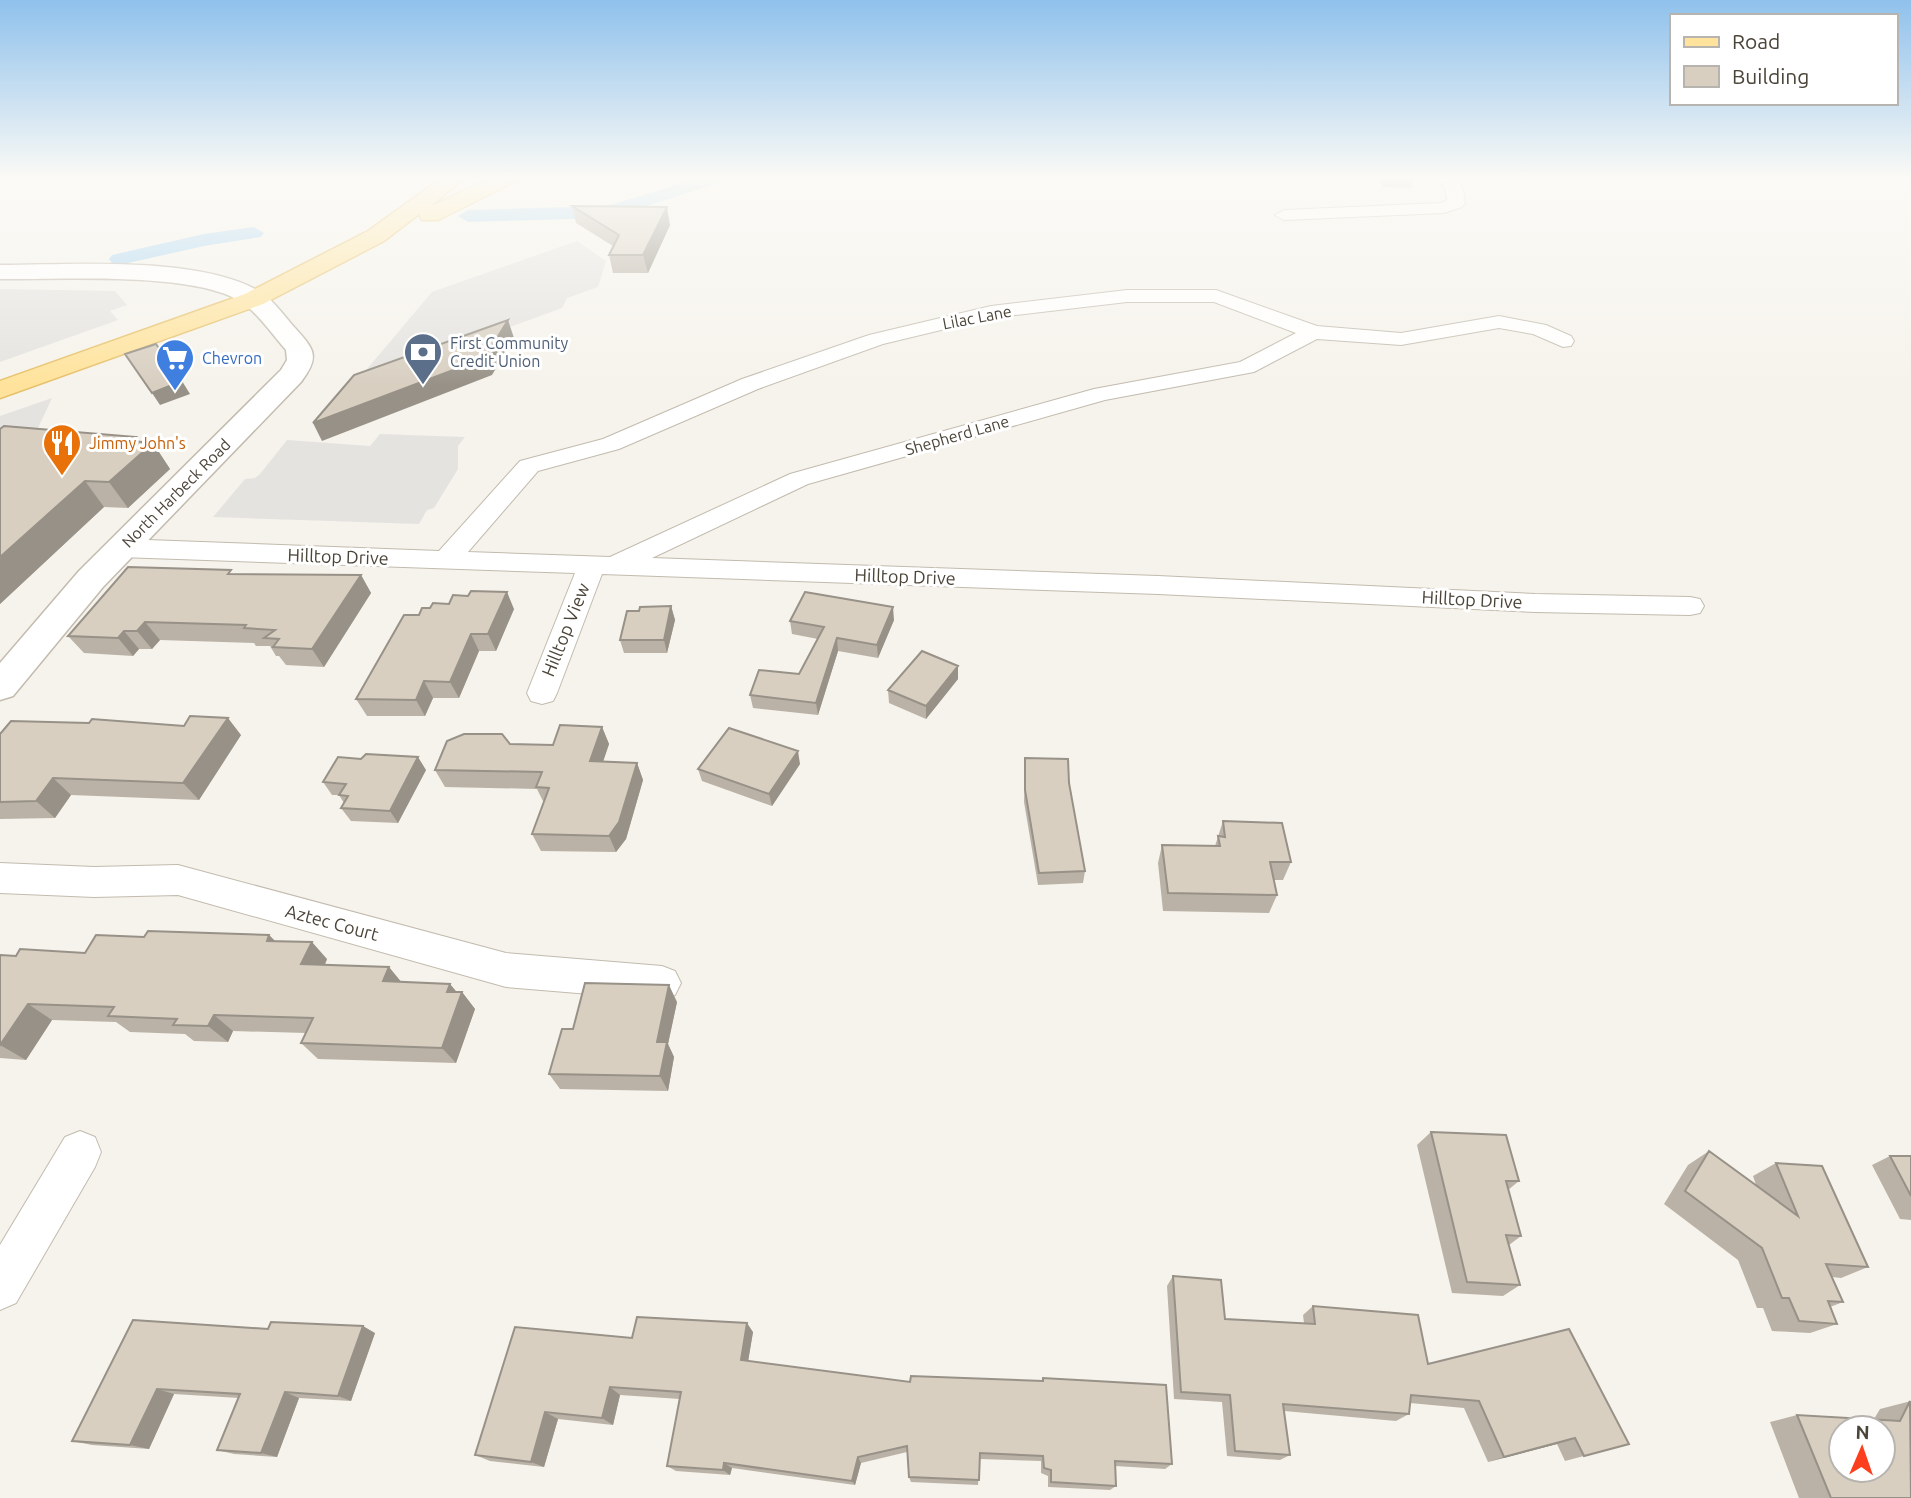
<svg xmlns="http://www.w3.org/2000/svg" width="1911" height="1498" viewBox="0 0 1911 1498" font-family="Ubuntu,sans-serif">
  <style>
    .parking { fill: #e5e3e0 }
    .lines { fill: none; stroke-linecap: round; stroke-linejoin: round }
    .canal { fill: #a9d4f2; fill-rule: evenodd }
    .minor-casing { stroke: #c2bbae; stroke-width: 2 }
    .tertiary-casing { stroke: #c2bbae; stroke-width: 3 }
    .primary-casing { stroke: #e6c16a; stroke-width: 3 }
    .minor { fill: #fff; fill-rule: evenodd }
    .tertiary { fill: #fff; fill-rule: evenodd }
    .primary { fill: #ffe39c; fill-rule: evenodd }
    .wall { fill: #bab2a6 }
    .shaded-wall { fill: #979187 }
    .building { fill: #d8cfc1; stroke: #979187; stroke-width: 2; fill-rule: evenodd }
    .labels { text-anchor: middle; stroke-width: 6; stroke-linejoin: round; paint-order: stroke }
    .far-street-label { font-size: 16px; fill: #4b4439; stroke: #fff }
    .far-service-label { font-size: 16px; fill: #4e5e75; stroke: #fff; text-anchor: start }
    .far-shop-label { font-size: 16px; fill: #366cbe; stroke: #fff; text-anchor: start }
    .far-food-label { font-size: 16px; fill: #c56008; stroke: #fff; text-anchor: start }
    .street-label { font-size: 18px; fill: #4b4439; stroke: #fff }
  </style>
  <rect width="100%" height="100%" fill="#f6f3ec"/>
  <path class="parking" d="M577 241 606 261 598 287 567 298 562 308 426 358 362 375 432 292Z
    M0 289 115 291 127 305 110 311 118 320 0 362Z
    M52 398 33 439 0 465V416Z
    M380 434 465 437 458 446V469L434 508 427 510 419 524 213 517 245 479 255 478 260 474 287 440 370 446Z"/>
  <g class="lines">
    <path class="canal" d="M702 177H729L726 181 608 218 468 222 458 216 468 210 607 206Z
      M254 227 264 233 261 237 204 246 119 265 112 263 109 259 112 255 204 234Z"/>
    <defs>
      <path id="minor" d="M1438 177H1455L1463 189 1465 203 1462 207 1444 213 1284 220 1275 215 1284 210 1441 203 1447 200 1445 189Z
        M1127 290H1216L1317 326 1401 333 1499 316 1546 325 1571 336 1574 341 1571 346 1563 347 1533 334 1499 328 1401 345 1317 339 1254 372 1105 400 808 484 652 558 1158 576 1535 594 1690 597 1700 599 1704 606 1700 613 1690 615 1535 612 1158 594 602 574 557 693 553 701 542 704 531 701 527 693 575 573 120 557 111 554 107 548 111 542 120 539 439 551 520 461 603 439 742 379 869 335 991 306ZM1127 302H1214L1296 333 1240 362 1094 389 790 474 610 557 468 552 538 471 619 449 758 389 883 344 991 318Z
        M0 863 94 867 178 865 506 953 662 966 675 971 681 983 675 995 662 1000 506 987 178 895 94 897 0 893Z
        M80 1131 95 1137 101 1152 95 1167 16 1303 0 1310V1245L65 1137Z"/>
      <path id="tertiary" d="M0 265C72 265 201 255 262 293 274 301 285 317 295 328 315 350 320 357 301 382L103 587 13 696 0 700V663L79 571 281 370 287 360 286 350C273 335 261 318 247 306 205 270 57 280 0 279Z"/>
      <path id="primary" d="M443 177H466L429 207 493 177H519L516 181 438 220H422L419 214 384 241 263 304 0 398V381L245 294 368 231Z"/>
    </defs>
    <use href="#minor" class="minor-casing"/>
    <use href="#tertiary" class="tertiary-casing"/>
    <use href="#primary" class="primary-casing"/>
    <use href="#minor" class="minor"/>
    <use href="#tertiary" class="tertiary"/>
    <use href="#primary" class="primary"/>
  </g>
  <path class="wall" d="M1377 177H1415L1411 188 1383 187Z
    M572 206 670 225 648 273H613L609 255 613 246 576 223Z
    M0 429 136 437 140 442 153 443 170 469 128 508 104 507 0 604Z
    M233 574 361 575 371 593 324 667 286 665 279 656H276L270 646H256L254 643 160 640 152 649H139L133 656 84 653 68 636Z
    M671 606 675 620 667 653H624L620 640 639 611Z
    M430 608 514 609 496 651H479L459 698H433L425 716H367L356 699 419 615Z
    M894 620 878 658 838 651 818 715 753 708 750 695 799 674 818 639 792 634 790 621Z
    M958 666V679L926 719 889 703 888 690Z
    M602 727 609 744 603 762 637 763 643 780 626 839 616 852 541 851 532 834 544 803 537 789 445 787 435 770 510 744 553 745Z
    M0 733 241 735 199 800 71 795 55 818 0 819Z
    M1025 758 1069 783 1085 871 1083 883 1038 885 1024 802Z
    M800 764 772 806 702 781 698 769Z
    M426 770 398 823 351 821 341 808 344 803 339 795H332L323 782Z
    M1223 821 1291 862 1283 880H1274L1277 895 1269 913 1163 911 1158 863 1162 845 1215 846Z
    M269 935 275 941 327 959 325 965 402 982 462 992 475 1009 456 1063 318 1059 301 1043 306 1033 233 1031 228 1042 194 1041 185 1034 130 1032 116 1022 52 1020 26 1060 0 1058V955L16 956 85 953 144 937Z
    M677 1002 668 1044 674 1057 668 1091 560 1089 549 1074 573 1029Z
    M1431 1132 1519 1181 1508 1190 1521 1236 1509 1245 1520 1285 1503 1296 1452 1293 1417 1145Z
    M1709 1151 1756 1185 1753 1176 1776 1163 1868 1267 1841 1278 1832 1277 1843 1302 1830 1307 1837 1324 1810 1333 1772 1331 1763 1308H1757L1738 1260 1664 1204 1688 1165Z
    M1890 1156H1911V1220L1900 1219 1872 1165Z
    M1173 1276 1225 1319 1304 1323 1303 1315 1313 1306 1428 1364 1629 1444 1565 1461 1557 1444 1488 1462 1464 1408 1410 1403 1409 1414 1396 1421 1284 1411 1290 1455 1280 1460 1227 1456 1222 1402 1174 1399 1167 1286Z
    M133 1320 268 1329 375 1333 351 1401 299 1398 277 1457 234 1454 217 1450 239 1398 174 1394 149 1449 92 1445 72 1441Z
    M753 1332 748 1361 910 1382 1042 1381 1043 1378 1172 1464 1165 1469 1115 1466 1116 1486 1110 1490 1048 1487V1476L1041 1473V1461L980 1459 978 1485 911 1482 909 1477 907 1452 861 1463 855 1485 732 1468 730 1475 676 1471 667 1466 680 1399 620 1395 613 1425 558 1419 544 1467 490 1461 475 1455 632 1338Z
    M1911 1401V1498H1799L1770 1422 1797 1415 1874 1419 1880 1409Z"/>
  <path class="shaded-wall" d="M667 207 670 225 648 273 643 255Z
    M508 320 514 338 492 375 322 441 313 423Z
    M182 381 190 394 160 405 152 393Z
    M136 437 145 450 153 443 170 469 128 508 109 482 132 441Z
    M85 481 104 507 0 604V557Z
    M361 575 371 593 324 667 312 649Z
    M507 592 514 609 496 651 488 634Z
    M671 606 675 620 667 653 664 640Z
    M893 607 894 620 878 658 877 645Z
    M145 622 160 640 152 649 137 631Z
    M124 631 139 649 133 656 118 638Z
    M471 634 479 651 459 698 450 682Z
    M837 638 838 651 818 715 816 703Z
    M958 666V679L926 719V706Z
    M424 681 433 698 425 716 416 700Z
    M228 718 241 735 199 800 183 783Z
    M602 727 609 744 597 779 590 761Z
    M798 751 800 764 772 806 769 794Z
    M418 757 426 770 398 823 390 811Z
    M637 763 643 780 626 839 616 852 609 836Z
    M53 778 71 795 55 818 36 801Z
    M269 935 286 952 267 941Z
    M312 942 327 959 317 981 301 964Z
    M389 967 403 984 383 981Z
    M450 984 461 997 462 992 475 1009 456 1063 442 1048 447 992Z
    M669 985 677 1002 668 1044 674 1057 668 1091 660 1076 657 1042Z
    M28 1004 52 1020 26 1060 0 1045Z
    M214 1015 233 1031 228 1042 208 1026Z
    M747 1323 753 1332 747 1368 741 1360Z
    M363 1326 375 1333 351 1401 338 1396Z
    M610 1387 620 1395 613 1425 602 1418Z
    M157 1389 174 1394 149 1449 130 1445Z
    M285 1392 299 1398 277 1457 261 1453Z
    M545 1412 558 1419 544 1467 531 1462Z
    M1575 1438 1557 1444 1488 1462 1504 1457Z
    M858 1457 861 1463 855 1485 852 1481Z
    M724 1463 732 1468 730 1475 723 1470Z"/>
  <path class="building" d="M572 206 667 207 643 255H609L619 235Z
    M508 320 485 358 313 423 354 375Z
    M156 344 182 381 152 393 125 354Z
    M4 426 136 437 132 441 153 443 109 482 85 481 0 557V429Z
    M128 567 231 570 228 574 361 575 312 649 273 647 279 639 264 638 275 630 244 628 246 625 145 622 137 631H124L118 638 68 636Z
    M471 591 507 592 488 634H471L450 682 424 681 416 700 356 699 404 615H419L422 608H430L433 603 449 604 453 595 468 596Z
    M805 592 893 607 877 645 837 638 816 703 750 695 759 670 799 674 824 627 790 621Z
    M671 606 664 640H620L627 611H639L640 607Z
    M922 651 958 666 926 706 888 690Z
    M190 716 228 718 183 783 53 778 36 801 0 802V733H1L11 721 89 723 92 719 184 726Z
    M560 725 602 727 590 761 637 763 619 822 609 836 532 834 549 788 536 787 542 772 435 770 447 741 464 734H502L510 744 553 745Z
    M729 728 798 751 769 794 698 769Z
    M366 754 418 757 390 811 341 808 348 796 339 795 346 784 323 782 338 757 361 759Z
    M1025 758 1068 759 1069 783 1085 871 1039 873 1025 790Z
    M1223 821 1282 823 1291 862H1270L1277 895 1168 893 1162 845 1220 846 1218 836 1225 837Z
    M148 931 269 935 267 941 312 942 301 964 389 967 383 981 450 984 447 992H462L442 1048 301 1043 313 1018 214 1015 208 1026 173 1025 177 1019 108 1016 114 1007 28 1004 0 1045V955L16 956 20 949 85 953 96 935 144 937Z
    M585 983 669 985 657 1042H667L660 1076 549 1074 562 1029H573Z
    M1431 1132 1506 1135 1519 1181H1506L1521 1236 1506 1235 1520 1285 1467 1282Z
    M1709 1151 1798 1216 1776 1163 1822 1166 1868 1267 1826 1264 1843 1302 1828 1301 1837 1324 1799 1321 1789 1298H1782L1762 1248 1685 1191Z
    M1890 1156H1911V1196Z
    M1173 1276 1221 1280 1225 1319 1315 1324 1313 1306 1418 1315 1428 1364 1569 1329 1629 1444 1584 1456 1575 1438 1504 1457 1479 1401 1411 1395 1409 1414 1283 1404 1290 1455 1235 1451 1230 1395 1181 1392Z
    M637 1317 747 1323 741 1360 910 1382 911 1376 1043 1381V1378L1166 1385 1172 1464 1115 1461 1116 1486 1051 1482V1470L1044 1468 1043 1456 980 1453 979 1480 909 1477 907 1446 858 1457 852 1481 724 1463 723 1470 667 1466 681 1392 610 1387 602 1418 545 1412 531 1462 475 1455 515 1327 632 1338Z
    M133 1320 268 1329 271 1322 363 1326 338 1396 285 1392 261 1453 217 1450 240 1394 157 1389 130 1445 72 1441Z
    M1910 1401 1911 1498H1831L1797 1415 1900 1421ZM1841 1428H1883V1470H1841Z"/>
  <linearGradient id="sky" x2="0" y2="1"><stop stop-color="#8fc1ec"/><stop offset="0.46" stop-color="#fbfaf6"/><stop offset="1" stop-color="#fbfaf6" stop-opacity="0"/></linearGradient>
  <rect width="1911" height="386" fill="url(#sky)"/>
  <defs>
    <symbol id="bank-pin" viewBox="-11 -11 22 30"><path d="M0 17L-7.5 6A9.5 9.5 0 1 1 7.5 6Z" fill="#5c6f8a" stroke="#fff"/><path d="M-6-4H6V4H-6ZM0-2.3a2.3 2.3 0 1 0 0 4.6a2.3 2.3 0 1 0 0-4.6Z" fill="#fff"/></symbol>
    <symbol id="supermarket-pin" viewBox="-11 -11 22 30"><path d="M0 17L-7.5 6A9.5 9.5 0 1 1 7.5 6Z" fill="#3f7fe0" stroke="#fff"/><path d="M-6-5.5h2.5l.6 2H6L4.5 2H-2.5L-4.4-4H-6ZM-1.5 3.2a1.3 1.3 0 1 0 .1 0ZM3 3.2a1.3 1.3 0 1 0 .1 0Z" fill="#fff"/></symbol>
    <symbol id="restaurant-pin" viewBox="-11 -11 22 30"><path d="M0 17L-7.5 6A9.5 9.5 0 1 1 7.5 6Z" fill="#e8710a" stroke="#fff"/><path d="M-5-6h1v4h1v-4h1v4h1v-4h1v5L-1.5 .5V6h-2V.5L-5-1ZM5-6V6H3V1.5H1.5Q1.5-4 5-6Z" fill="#fff"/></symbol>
  </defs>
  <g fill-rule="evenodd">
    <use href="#bank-pin" x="401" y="330" width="44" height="60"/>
    <use href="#supermarket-pin" x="153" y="336" width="44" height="60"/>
    <use href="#restaurant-pin" x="40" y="421" width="44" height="60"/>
  </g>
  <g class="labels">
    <g class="far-street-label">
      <text transform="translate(977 317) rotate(-11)" y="6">Lilac Lane</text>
      <text transform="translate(957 435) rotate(-16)" y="6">Shepherd Lane</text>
      <text transform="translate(176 493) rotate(-45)" y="6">North Harbeck Road</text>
    </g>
    <g class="far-service-label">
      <text x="450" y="349">First Community<tspan x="450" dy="18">Credit Union</tspan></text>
    </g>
    <g class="far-shop-label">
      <text x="202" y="364">Chevron</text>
    </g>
    <g class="far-food-label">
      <text x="89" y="449">Jimmy John's</text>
    </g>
    <g class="street-label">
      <text transform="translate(338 557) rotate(2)" y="6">Hilltop Drive</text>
      <text transform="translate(905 577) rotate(2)" y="6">Hilltop Drive</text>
      <text transform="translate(1472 600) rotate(3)" y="6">Hilltop Drive</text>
      <text transform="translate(566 630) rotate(-68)" y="6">Hilltop View</text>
      <text transform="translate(332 923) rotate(15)" y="6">Aztec Court</text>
    </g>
  </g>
  <rect x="1670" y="14" width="228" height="91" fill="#ffffff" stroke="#b7b4b0" stroke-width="2"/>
  <rect x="1684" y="37" width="35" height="10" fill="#ffe39c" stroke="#b7b4b0" stroke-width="2"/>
  <text x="1732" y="49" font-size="21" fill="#4b4439">Road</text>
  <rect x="1684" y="66" width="35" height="21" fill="#d8cfc1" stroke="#b7b4b0" stroke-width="2"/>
  <text x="1732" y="84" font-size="21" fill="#4b4439">Building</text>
  <g transform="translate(1862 1449) rotate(2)"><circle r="33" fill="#ffffff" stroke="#b7b4b0" stroke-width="2"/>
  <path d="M0-5L12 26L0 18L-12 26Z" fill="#fc3f1d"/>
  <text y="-10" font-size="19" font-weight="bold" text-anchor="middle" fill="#4b4439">N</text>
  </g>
</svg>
